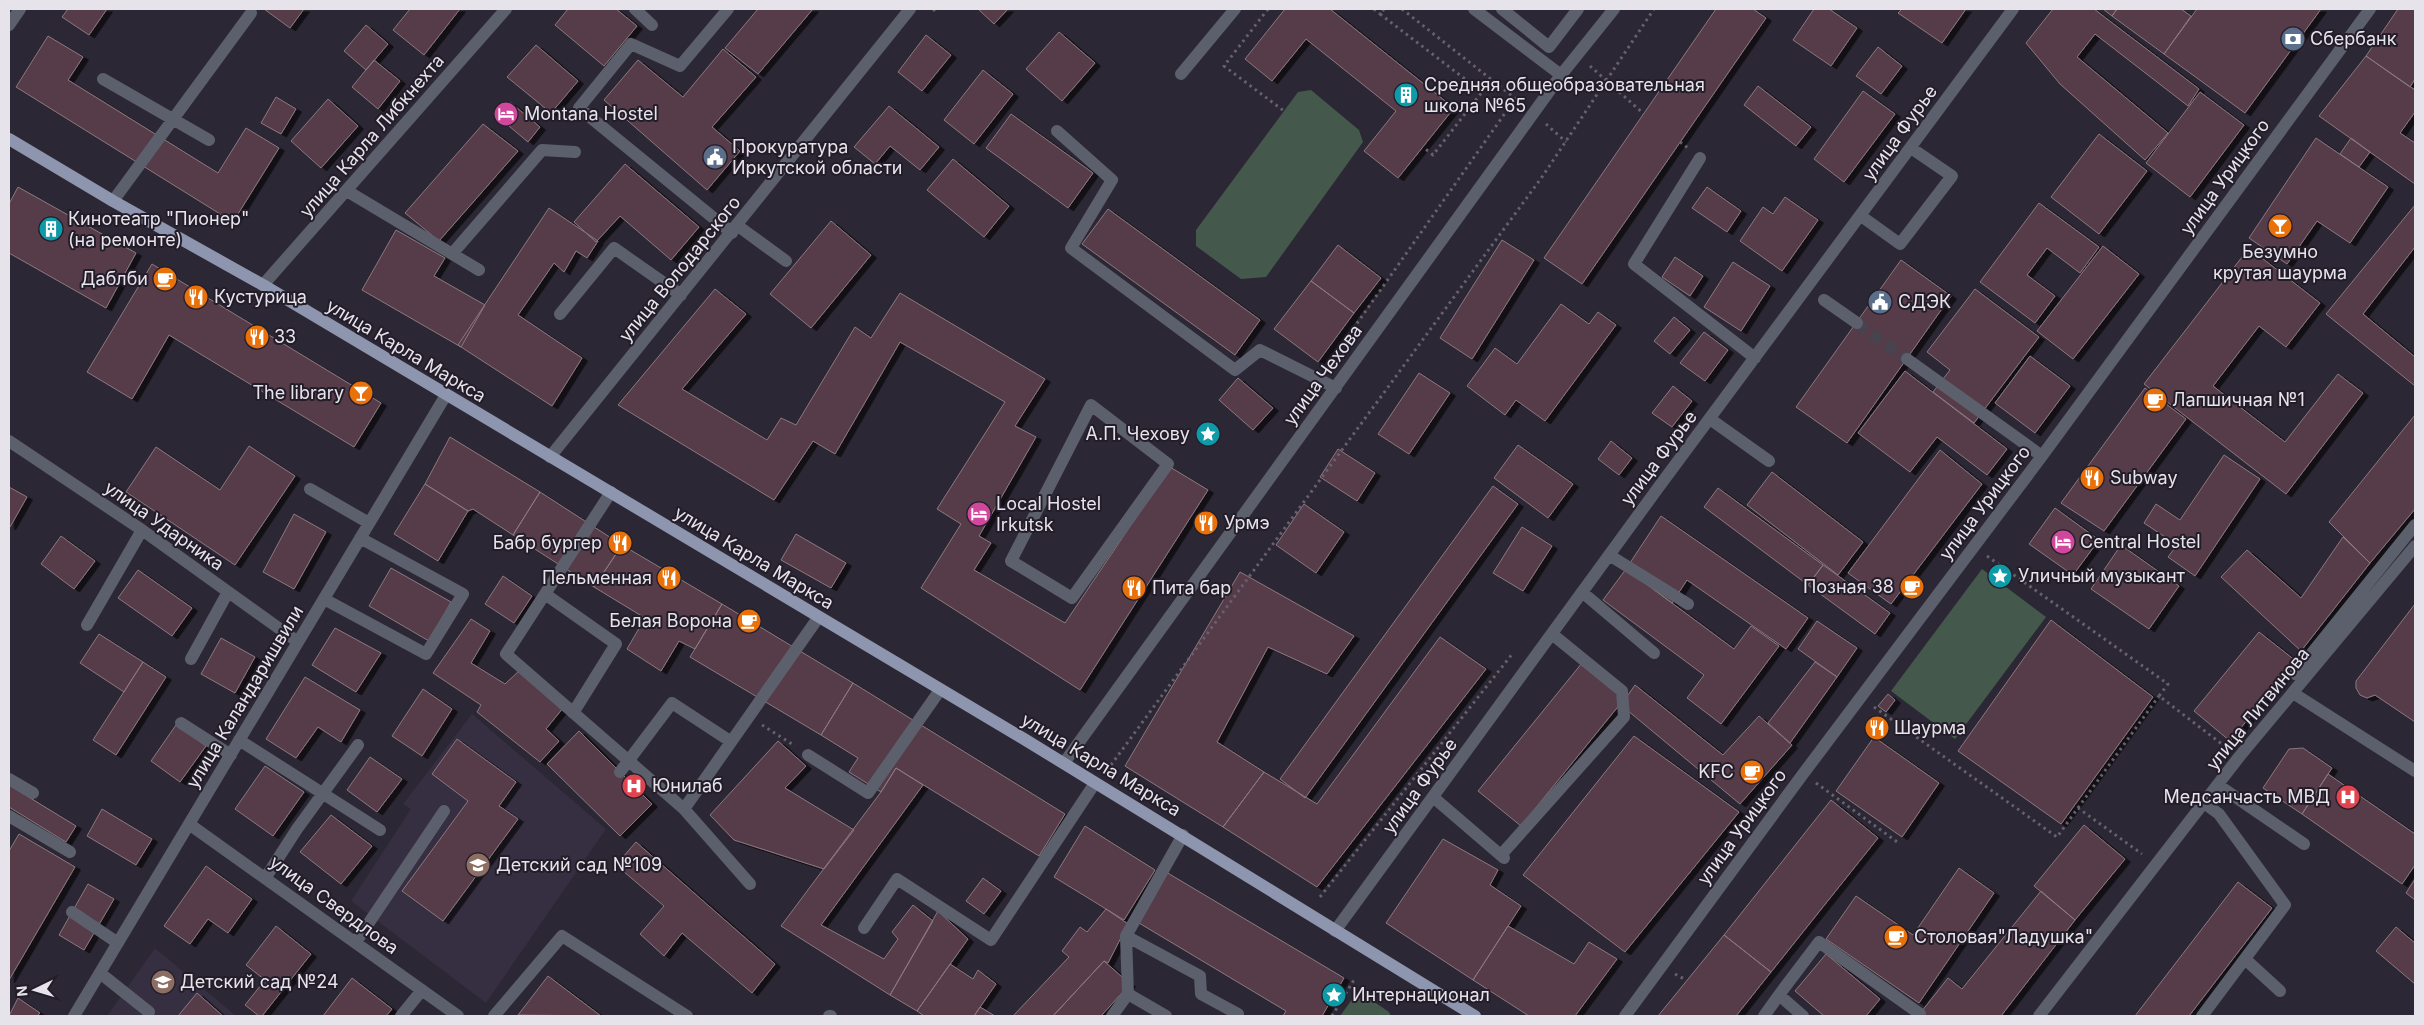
<svg xmlns="http://www.w3.org/2000/svg" width="2424" height="1025" viewBox="0 0 2424 1025" font-family="Inter,sans-serif">
  <style>
    .built { fill: #362e41 }
    .green { fill: #45584c }
    .building { fill: #573b48; stroke: #8a7880; filter: url(#shadow) }
    .lines { fill: none; stroke-linecap: round; stroke-linejoin: round }
    .minor-tunnel { stroke: #48434f; stroke-width: 12; stroke-dasharray: 12 6; stroke-linecap: butt }
    .path { stroke: #66616d; stroke-width: 3; stroke-dasharray: 2.5 4; stroke-linecap: butt }
    .minor { stroke: #5c606c; stroke-width: 12 }
    .major { stroke: #8e95ae; stroke-width: 12 }
    .labels { text-anchor: middle; stroke-width: 4; stroke-linejoin: round; paint-order: stroke }
    .poi-label { font-size: 18px; fill: #e6e3eb; stroke: #231d2a; text-anchor: start }
    .street-label { font-size: 18px; fill: #e6e3eb; stroke: #231d2a }
  </style>
  <defs>
    <filter id="shadow"><feDropShadow dx="5.5" dy="3" stdDeviation="0" flood-color="#0009"/></filter>
  </defs>
  <rect width="100%" height="100%" fill="#2c2734"/>
  <path class="built" d="M472 714 606 829 486 1003 351 901 411 809 403 804Z
    M155 948 236 1016H107Z"/>
  <path class="green" d="M1311 90 1359 130 1363 142 1266 277 1241 279 1196 246V230L1298 92Z
    M1982 569 2046 617 1955 739 1891 691Z
    M1358 991 1389 1012 1391 1016H1340Z"/>
  <path class="building" d="M68 9H107L89 35 62 17Z
    M264 9H304L290 28Z
    M410 9H460L424 55 393 30Z
    M568 9H616L637 26 604 66 555 25Z
    M758 9H813L758 74 725 48Z
    M978 9H1008L994 24Z
    M1285 9H1330L1454 108 1398 178 1364 151 1396 111 1306 39 1272 81 1245 59Z
    M1716 9H1753L1766 18 1582 284 1544 258Z
    M1814 9H1829L1857 28 1831 66 1793 40Z
    M1902 9H1966L1942 43 1898 13Z
    M2053 9H2094L2199 89 2188 106 2095 34 2077 57 2168 133 2145 160 2060 84 2026 43Z
    M2103 9H2117L2112 16Z
    M2117 9H2181L2191 16 2164 54 2112 16Z
    M2197 9H2321L2245 113 2164 54Z
    M2398 9H2415V79L2410 87 2366 56Z
    M366 25 388 44 366 70 344 51Z
    M1059 32 1095 63 1062 101 1026 69Z
    M926 35 951 55 922 91 898 72Z
    M48 36 83 57 68 80 218 173 246 128 279 148 233 222 16 87Z
    M536 45 578 81 551 113 507 77Z
    M1878 47 1902 66 1881 94 1856 76Z
    M723 49 756 77 712 127 740 151 707 190 604 100 638 60 683 97Z
    M2366 56 2415 90V112L2400 133 2415 143V184L2319 116Z
    M374 60 400 81 378 109 352 87Z
    M983 70 1013 94 974 144 944 120Z
    M1758 86 1811 127 1796 146 1744 105Z
    M1863 91 1895 114 1844 182 1814 159Z
    M2200 92 2244 125 2190 197 2146 163Z
    M276 97 296 109 281 134 261 123Z
    M328 99 358 126 321 168 291 141Z
    M510 102 540 127 528 142 497 116Z
    M889 106 939 147 920 170 890 146 875 164 854 147Z
    M1011 114 1093 173 1068 208 986 148Z
    M483 124 518 151 439 241 405 213Z
    M2099 134 2147 171 2099 234 2051 197Z
    M2316 138 2388 187 2350 243 2317 221 2287 264 2249 238Z
    M2351 138 2370 152 2359 167 2340 154Z
    M953 159 1009 206 984 237 927 190Z
    M625 164 699 227 671 260 620 216 596 242 574 222Z
    M18 187 136 253 106 308 9 253V204Z
    M1707 187 1741 211 1727 232 1692 208Z
    M1785 197 1818 220 1782 271 1740 241 1763 207 1773 214Z
    M2039 203 2099 247 2080 273 2047 248 2027 275 2055 296 2035 323 1980 282Z
    M2415 205V247L2363 314 2415 357V386L2326 314Z
    M549 208 598 241 587 258 576 251 564 272 554 263 518 315 582 358 552 406 458 345Z
    M1108 209 1260 320 1235 355 1082 244Z
    M831 221 871 255 811 328 770 294Z
    M396 230 445 258 434 276 485 305 461 347 362 290Z
    M1502 240 1534 260 1472 359 1440 338Z
    M1338 245 1381 278 1354 313 1311 281Z
    M2103 246 2139 274 2073 359 2037 331Z
    M2249 248 2320 303 2286 347 2259 326 2213 386 2285 442 2338 374 2363 393 2286 494 2144 384Z
    M1675 257 1703 276 1690 296 1662 277Z
    M1901 260 1951 296 1847 443 1796 407Z
    M1733 262 1770 286 1741 331 1704 307Z
    M152 264 381 403 354 447 169 335 132 399 87 372Z
    M1311 281 1354 313 1318 362 1274 329Z
    M715 289 746 314 682 389 767 440 781 418 796 425 855 327 871 338 900 293 1045 379 1015 426 1036 437 979 536 991 543 974 570 1065 623 1170 467 1208 490 1080 690 921 588 961 524 937 509 1005 402 900 342 835 454 813 441 774 500 618 405Z
    M1975 289 2039 337 1974 423 1933 392 1950 370 1927 352Z
    M1561 304 1589 324 1598 312 1616 325 1545 421 1516 400 1505 415 1467 386 1495 348 1517 364Z
    M1674 317 1690 330 1670 354 1654 341Z
    M1704 332 1728 350 1705 381 1680 363Z
    M2030 356 2070 386 2035 433 1995 403Z
    M1905 371 2007 449 1987 475 1937 437 1910 472 1858 433Z
    M1419 373 1450 393 1409 454 1378 434Z
    M1238 378 1273 408 1253 430 1219 400Z
    M1673 386 1692 401 1672 427 1652 413Z
    M2145 388 2186 419 2104 531 2061 503Z
    M2415 415V509L2370 563 2329 522Z
    M450 437 540 492 513 535 473 509 468 511 425 484Z
    M1611 441 1632 458 1619 475 1598 459Z
    M1518 445 1573 484 1548 518 1494 478Z
    M249 446 295 476 235 565 126 492 156 447 220 490Z
    M1338 449 1375 473 1357 501 1320 477Z
    M1940 450 1982 484 1891 604 1848 573Z
    M2224 455 2260 479 2195 576 2168 557 2177 545 2144 523 2156 504 2180 520Z
    M1772 472 1863 542 1838 575 1747 505Z
    M425 484 468 511 438 561 394 534Z
    M1493 486 1518 504 1305 798 1280 779Z
    M9 487 27 497 10 527 9 526Z
    M1718 488 1823 565 1808 585 1704 507Z
    M540 492 622 545 594 587 513 535Z
    M1304 504 1344 532 1316 573 1276 545Z
    M2055 508 2099 540 2073 575 2029 544Z
    M294 514 326 532 294 589 263 572Z
    M1661 516 1808 618 1786 649 1687 580 1672 603 1626 569Z
    M1522 527 1552 546 1523 591 1493 573Z
    M796 534 846 563 831 588 781 560Z
    M61 536 95 561 74 589 41 564Z
    M2343 537 2370 563 2301 651 2221 577 2247 550 2301 598Z
    M622 545 722 604 695 649 679 641 661 671 627 649 645 618 594 587Z
    M2121 545 2179 586 2149 629 2091 589Z
    M1823 565 1890 613 1875 634 1808 585Z
    M391 568 451 602 429 641 369 606Z
    M1626 569 1734 649 1751 626 1779 646 1721 724 1687 698 1704 675 1603 600Z
    M138 570 192 608 172 636 118 598Z
    M1240 572 1354 636 1327 674 1268 647 1217 742 1264 772 1223 827 1125 766Z
    M503 576 532 596 514 623 485 604Z
    M722 604 853 683 821 735 690 657Z
    M2415 604V722L2375 695 2367 698 2360 695 2356 688V681Z
    M471 619 490 631 471 663 505 684 520 670 563 708 546 729 559 741 540 762 477 712 481 705 433 673Z
    M2051 620 2153 697 2061 824 1958 751Z
    M1817 621 1857 648 1837 677 1798 649Z
    M335 628 381 653 356 692 312 665Z
    M2259 632 2296 661 2230 741 2194 711Z
    M99 634 143 662 124 692 80 663Z
    M1440 637 1486 669 1317 887 1223 827 1264 772 1317 804Z
    M221 638 255 657 235 693 201 674Z
    M143 662 166 677 116 755 93 740Z
    M1815 662 1837 677 1790 743 1768 723Z
    M1582 663 1625 698 1521 826 1478 791Z
    M305 677 360 710 341 742 318 727 296 758 266 739Z
    M853 683 1065 814 1039 856 896 768 881 792 849 772 858 758 821 735Z
    M1635 685 1723 755 1759 716 1792 745 1740 804 1621 705Z
    M423 689 452 709 422 756 392 736Z
    M1888 694 1895 700 1886 712 1878 706Z
    M1877 721 1884 727 1877 734 1870 729Z
    M176 725 206 746 180 782 151 761Z
    M579 731 652 804 620 836 547 764Z
    M1634 736 1739 812 1625 952 1523 875Z
    M1874 737 1939 783 1902 837 1836 791Z
    M457 739 516 782 499 806 518 819 443 921 402 891 468 801 432 774Z
    M778 741 806 766 785 788 854 830 824 869 734 840 710 815Z
    M2303 748 2332 768 2302 814 2263 788 2289 749Z
    M370 757 402 779 377 812 347 790Z
    M265 766 304 792 273 836 235 809Z
    M896 768 923 785 821 925 884 959 898 939 892 932 913 905 933 921 890 995 781 926 881 792Z
    M2328 774 2415 834V865L2402 884 2302 814Z
    M9 785 76 826 66 842 9 807Z
    M1831 800 1878 838 1771 972 1724 935Z
    M102 809 152 839 136 865 87 836Z
    M331 815 372 846 341 884 300 852Z
    M2084 825 2125 859 2075 920 2034 886Z
    M1085 826 1155 870 1124 920 1054 877Z
    M19 834 75 867 9 980V851Z
    M1443 839 1498 870 1490 885 1521 906 1473 980 1386 923Z
    M636 842 775 964 752 993 682 933 664 956 640 934 664 906 616 865Z
    M206 866 252 899 228 933 208 919 190 944 164 926Z
    M1959 868 1994 893 1919 1003 1826 939 1856 896 1913 935Z
    M1166 872 1344 978 1322 1016H1283L1286 1011 1139 923Z
    M983 878 1001 891 984 914 966 901Z
    M2415 879V900L2406 893Z
    M2238 882 2272 908 2189 1016H2135Z
    M88 884 114 899 84 950 59 935Z
    M2041 891 2075 920 2001 1016H1918L1948 978 1962 989Z
    M1106 909 1128 924 1108 963 1104 961 1053 1016H1013L1069 957 1062 951 1080 927 1087 932Z
    M938 911 968 939 917 1011 890 995Z
    M276 926 311 954 262 1016H259L245 1005 265 980 246 965Z
    M1508 926 1574 964 1589 942 1617 959 1575 1016H1529L1473 980Z
    M2396 927 2415 943V984L2376 951Z
    M1724 935 1771 972 1736 1016H1658Z
    M1826 954 1880 999 1866 1016H1824L1795 991Z
    M1104 961 1130 984 1101 1016H1053Z
    M950 964 973 979 978 970 996 984 974 1016H924L917 1011Z
    M548 976 601 1016 518 1015Z
    M352 978 392 1009 386 1016H323Z
    M197 993 223 1016H178Z
    M18 998 40 1013 37 1016H9Z
    M980 1007 995 1016H974Z"/>
  <g class="lines">
    <path class="minor-tunnel" d="M1857 323 1907 359"/>
    <path class="path" d="M1268 9 1224 66 1284 111
      M1374 9 1380 14
      M1384 9 1380 14 1482 92 1433 155 1423 147
      M1402 9 1516 99
      M933 11 935 9
      M1590 66 1644 114
      M1546 124 1566 142
      M1680 142 1688 148
      M1327 366 1515 99
      M1987 556 2168 684 2159 696 2227 748
      M1874 707 2057 837 2078 808 2142 854
      M762 725 795 746
      M1111 765 1542 177 1654 9
      M1816 783 1900 844
      M2078 808 2159 696
      M1320 897 1513 653
      M1675 974 1686 980
      M1332 1016 1354 980
      M1737 1016H1738"/>
    <path class="minor" d="M635 9 652 25
      M728 9 680 66 631 44 579 108 732 233
      M1474 9 1561 75
      M1502 9 1549 47 1578 9
      M9 25 20 9
      M1181 74 1235 9
      M103 79 209 140
      M1057 131 1112 180 1071 248 1235 370 1260 350 1336 388
      M1700 158 1634 264 1755 358
      M347 191 479 270
      M113 201 251 13
      M1861 216 1900 244 1952 176 1911 148
      M738 226 786 261
      M452 254 542 150 575 152
      M263 285 506 9
      M1824 300 1857 323
      M560 314 614 248 681 295
      M1907 359 2042 456
      M1091 405 1168 464 1072 598 1011 561Z
      M1710 419 1769 461
      M9 441 142 530 298 642
      M550 457 910 9
      M310 489 369 523
      M611 492 506 654 684 809 750 884
      M1609 555 1688 604
      M1582 592 1654 653
      M545 594 616 644 573 713
      M324 599 426 654 463 594 360 538
      M87 625 142 530
      M191 659 228 592
      M2295 674 2415 525
      M2293 693 2415 771
      M181 723 231 755
      M239 740 380 830
      M808 755 868 793 940 690
      M1064 763 1561 75 1614 9
      M620 772 672 703 730 741
      M9 779 33 793
      M2218 785 2304 844
      M1433 797 1504 858
      M684 809 818 618
      M9 816 70 852
      M189 824 458 1016
      M1501 855 1624 717 1622 691 1552 634
      M266 877 297 829 358 745
      M72 912 118 943
      M864 928 897 879 991 940 1095 783
      M1335 931 1658 488 2013 9
      M1126 936 1200 976 1201 994 1238 1014 1236 1016
      M356 942 444 811
      M2245 959 2280 991
      M100 973 149 1012
      M1128 994 1166 1016
      M1779 995 1819 942 1920 1014
      M74 1016 446 395
      M401 1016 422 990
      M494 1016 562 936 687 1016
      M829 1016H831
      M1112 1016 1128 994 1126 936 1183 835
      M1625 1016 1803 774 2042 456 2370 9
      M1764 1016 1779 995 1803 1016
      M2039 1016 2239 757 2415 546
      M2202 1016 2285 905 2219 814 2204 803"/>
    <path class="major" d="M9 139 113 201 263 285 1024 739 1475 1016"/>
  </g>
  <defs>
    <symbol id="bank-disc" viewBox="-11 -11 22 22"><circle r="9.5" fill="#5c6f8a" stroke="#231d2a"/><path d="M-6-4H6V4H-6ZM0-2.3a2.3 2.3 0 1 0 0 4.6a2.3 2.3 0 1 0 0-4.6Z" fill="#fff"/></symbol>
    <symbol id="building-disc" viewBox="-11 -11 22 22"><circle r="9.5" fill="#0f9aa8" stroke="#231d2a"/><path d="M-4-6H4V6H1V3H-1V6H-4ZM-2.5-4.3h1.7v1.8h-1.7ZM.8-4.3h1.7v1.8H.8ZM-2.5-1h1.7V.8h-1.7ZM.8-1h1.7V.8H.8Z" fill="#fff"/></symbol>
    <symbol id="hotel-disc" viewBox="-11 -11 22 22"><circle r="9.5" fill="#d1479c" stroke="#231d2a"/><path d="M-6-4.5h1.5V1H6V5H4.5V3h-9V5H-6ZM-4 0a1.8 1.8 0 1 1 3.6 0ZM.5 0V-2.5h3Q6-2.5 6 0Z" fill="#fff"/></symbol>
    <symbol id="civic-disc" viewBox="-11 -11 22 22"><circle r="9.5" fill="#5c6f8a" stroke="#231d2a"/><path d="M-.6-6.5H3V-4.5H.6V-3L4-1V1h2V6H-6V1h2V-1L-.6-3ZM-1.2 2.5V6h2.4V2.5Z" fill="#fff"/></symbol>
    <symbol id="bar-disc" viewBox="-11 -11 22 22"><circle r="9.5" fill="#e8710a" stroke="#231d2a"/><path d="M-6-5H6L.8 .8V4.5H3.5V6h-7V4.5H-.8V.8Z" fill="#fff"/></symbol>
    <symbol id="cafe-disc" viewBox="-11 -11 22 22"><circle r="9.5" fill="#e8710a" stroke="#231d2a"/><path d="M-5.5-4.5H6V0H3Q3 3.5 0 3.5H-2.5Q-5.5 3.5-5.5 0ZM3-3.2v2h1.7v-2ZM-6 4.5H4V6H-6Z" fill="#fff"/></symbol>
    <symbol id="restaurant-disc" viewBox="-11 -11 22 22"><circle r="9.5" fill="#e8710a" stroke="#231d2a"/><path d="M-5-6h1v4h1v-4h1v4h1v-4h1v5L-1.5 .5V6h-2V.5L-5-1ZM5-6V6H3V1.5H1.5Q1.5-4 5-6Z" fill="#fff"/></symbol>
    <symbol id="sight-disc" viewBox="-11 -11 22 22"><circle r="9.5" fill="#0f9aa8" stroke="#231d2a"/><path d="M0-6L1.8-2.2L6-1.7L2.9 1.2L3.7 5.4L0 3.3L-3.7 5.4L-2.9 1.2L-6-1.7L-1.8-2.2Z" fill="#fff"/></symbol>
    <symbol id="hospital-disc" viewBox="-11 -11 22 22"><circle r="9.5" fill="#e0444e" stroke="#231d2a"/><path d="M-5-5h3v3.5h4V-5h3V5h-3V1.5h-4V5h-3Z" fill="#fff"/></symbol>
    <symbol id="school-disc" viewBox="-11 -11 22 22"><circle r="9.5" fill="#8d6e63" stroke="#231d2a"/><path d="M0-5L7-2L0 1L-7-2ZM-4 1L0 2.5L4 1V4Q0 6-4 4Z" fill="#fff"/></symbol>
  </defs>
  <g fill-rule="evenodd">
    <use href="#bank-disc" x="2279" y="25" width="28" height="28"/>
    <use href="#building-disc" x="1392" y="81" width="28" height="28"/>
    <use href="#hotel-disc" x="492" y="100" width="28" height="28"/>
    <use href="#civic-disc" x="701" y="143" width="28" height="28"/>
    <use href="#bar-disc" x="2266" y="212" width="28" height="28"/>
    <use href="#building-disc" x="37" y="215" width="28" height="28"/>
    <use href="#cafe-disc" x="151" y="265" width="28" height="28"/>
    <use href="#restaurant-disc" x="182" y="283" width="28" height="28"/>
    <use href="#civic-disc" x="1866" y="288" width="28" height="28"/>
    <use href="#restaurant-disc" x="243" y="323" width="28" height="28"/>
    <use href="#bar-disc" x="347" y="379" width="28" height="28"/>
    <use href="#cafe-disc" x="2141" y="386" width="28" height="28"/>
    <use href="#sight-disc" x="1194" y="420" width="28" height="28"/>
    <use href="#restaurant-disc" x="2078" y="464" width="28" height="28"/>
    <use href="#hotel-disc" x="965" y="500" width="28" height="28"/>
    <use href="#restaurant-disc" x="1192" y="509" width="28" height="28"/>
    <use href="#hotel-disc" x="2049" y="528" width="28" height="28"/>
    <use href="#restaurant-disc" x="606" y="529" width="28" height="28"/>
    <use href="#sight-disc" x="1986" y="562" width="28" height="28"/>
    <use href="#restaurant-disc" x="655" y="564" width="28" height="28"/>
    <use href="#cafe-disc" x="1898" y="573" width="28" height="28"/>
    <use href="#restaurant-disc" x="1120" y="574" width="28" height="28"/>
    <use href="#cafe-disc" x="735" y="607" width="28" height="28"/>
    <use href="#restaurant-disc" x="1863" y="714" width="28" height="28"/>
    <use href="#cafe-disc" x="1738" y="758" width="28" height="28"/>
    <use href="#hospital-disc" x="620" y="772" width="28" height="28"/>
    <use href="#hospital-disc" x="2334" y="783" width="28" height="28"/>
    <use href="#school-disc" x="464" y="851" width="28" height="28"/>
    <use href="#cafe-disc" x="1882" y="923" width="28" height="28"/>
    <use href="#school-disc" x="149" y="968" width="28" height="28"/>
    <use href="#sight-disc" x="1320" y="981" width="28" height="28"/>
  </g>
  <g class="labels">
    <g class="poi-label">
      <text x="2310" y="45">Сбербанк</text>
      <text x="1424" y="91">Средняя общеобразовательная<tspan x="1424" dy="21">школа №65</tspan></text>
      <text x="524" y="120">Montana Hostel</text>
      <text x="732" y="153">Прокуратура<tspan x="732" dy="21">Иркутской области</tspan></text>
      <text x="68" y="225">Кинотеатр "Пионер"<tspan x="68" dy="21">(на ремонте)</tspan></text>
      <text x="2280" y="258" text-anchor="middle">Безумно<tspan x="2280" dy="21">крутая шаурма</tspan></text>
      <text x="148" y="285" text-anchor="end">Даблби</text>
      <text x="214" y="303">Кустурица</text>
      <text x="1898" y="308">СДЭК</text>
      <text x="274" y="343">33</text>
      <text x="344" y="399" text-anchor="end">The library</text>
      <text x="2172" y="406">Лапшичная №1</text>
      <text x="1190" y="440" text-anchor="end">А.П. Чехову</text>
      <text x="2110" y="484">Subway</text>
      <text x="996" y="510">Local Hostel<tspan x="996" dy="21">Irkutsk</tspan></text>
      <text x="1224" y="529">Урмэ</text>
      <text x="2080" y="548">Central Hostel</text>
      <text x="602" y="549" text-anchor="end">Бабр бургер</text>
      <text x="2018" y="582">Уличный музыкант</text>
      <text x="652" y="584" text-anchor="end">Пельменная</text>
      <text x="1894" y="593" text-anchor="end">Позная 38</text>
      <text x="1152" y="594">Пита бар</text>
      <text x="732" y="627" text-anchor="end">Белая Ворона</text>
      <text x="1894" y="734">Шаурма</text>
      <text x="1734" y="778" text-anchor="end">KFC</text>
      <text x="652" y="792">Юнилаб</text>
      <text x="2330" y="803" text-anchor="end">Медсанчасть МВД</text>
      <text x="496" y="871">Детский сад №109</text>
      <text x="1914" y="943">Столовая"Ладушка"</text>
      <text x="180" y="988">Детский сад №24</text>
      <text x="1352" y="1001">Интернационал</text>
    </g>
    <g class="street-label">
      <text transform="translate(1900 133) rotate(-54)" y="6">улица Фурье</text>
      <text transform="translate(372 136) rotate(-49)" y="6">улица Карла Либкнехта</text>
      <text transform="translate(2225 177) rotate(-54)" y="6">улица Урицкого</text>
      <text transform="translate(680 269) rotate(-51)" y="6">улица Володарского</text>
      <text transform="translate(406 351) rotate(31)" y="6">улица Карла Маркса</text>
      <text transform="translate(1323 375) rotate(-54)" y="6">улица Чехова</text>
      <text transform="translate(1659 458) rotate(-53)" y="6">улица Фурье</text>
      <text transform="translate(1985 503) rotate(-53)" y="6">улица Урицкого</text>
      <text transform="translate(164 526) rotate(35)" y="6">улица Ударника</text>
      <text transform="translate(754 558) rotate(31)" y="6">улица Карла Маркса</text>
      <text transform="translate(245 697) rotate(-59)" y="6">улица Каландаришвили</text>
      <text transform="translate(2258 709) rotate(-51)" y="6">улица Литвинова</text>
      <text transform="translate(1101 765) rotate(31)" y="6">улица Карла Маркса</text>
      <text transform="translate(1420 786) rotate(-54)" y="6">улица Фурье</text>
      <text transform="translate(1742 827) rotate(-54)" y="6">улица Урицкого</text>
      <text transform="translate(334 905) rotate(36)" y="6">улица Свердлова</text>
    </g>
  </g>
  <rect width="2424" height="1025" fill="none" stroke="#e6e3eb" stroke-width="20"/>
  <g transform="translate(35 990) rotate(265)" stroke="#231d2a" stroke-width="4" paint-order="stroke">
  <path d="M0-4L9 19L0 12L-9 19Z" fill="#e6e3eb"/>
  <text y="-8" font-size="14" font-weight="bold" text-anchor="middle" fill="#e6e3eb">N</text>
  </g>
</svg>
